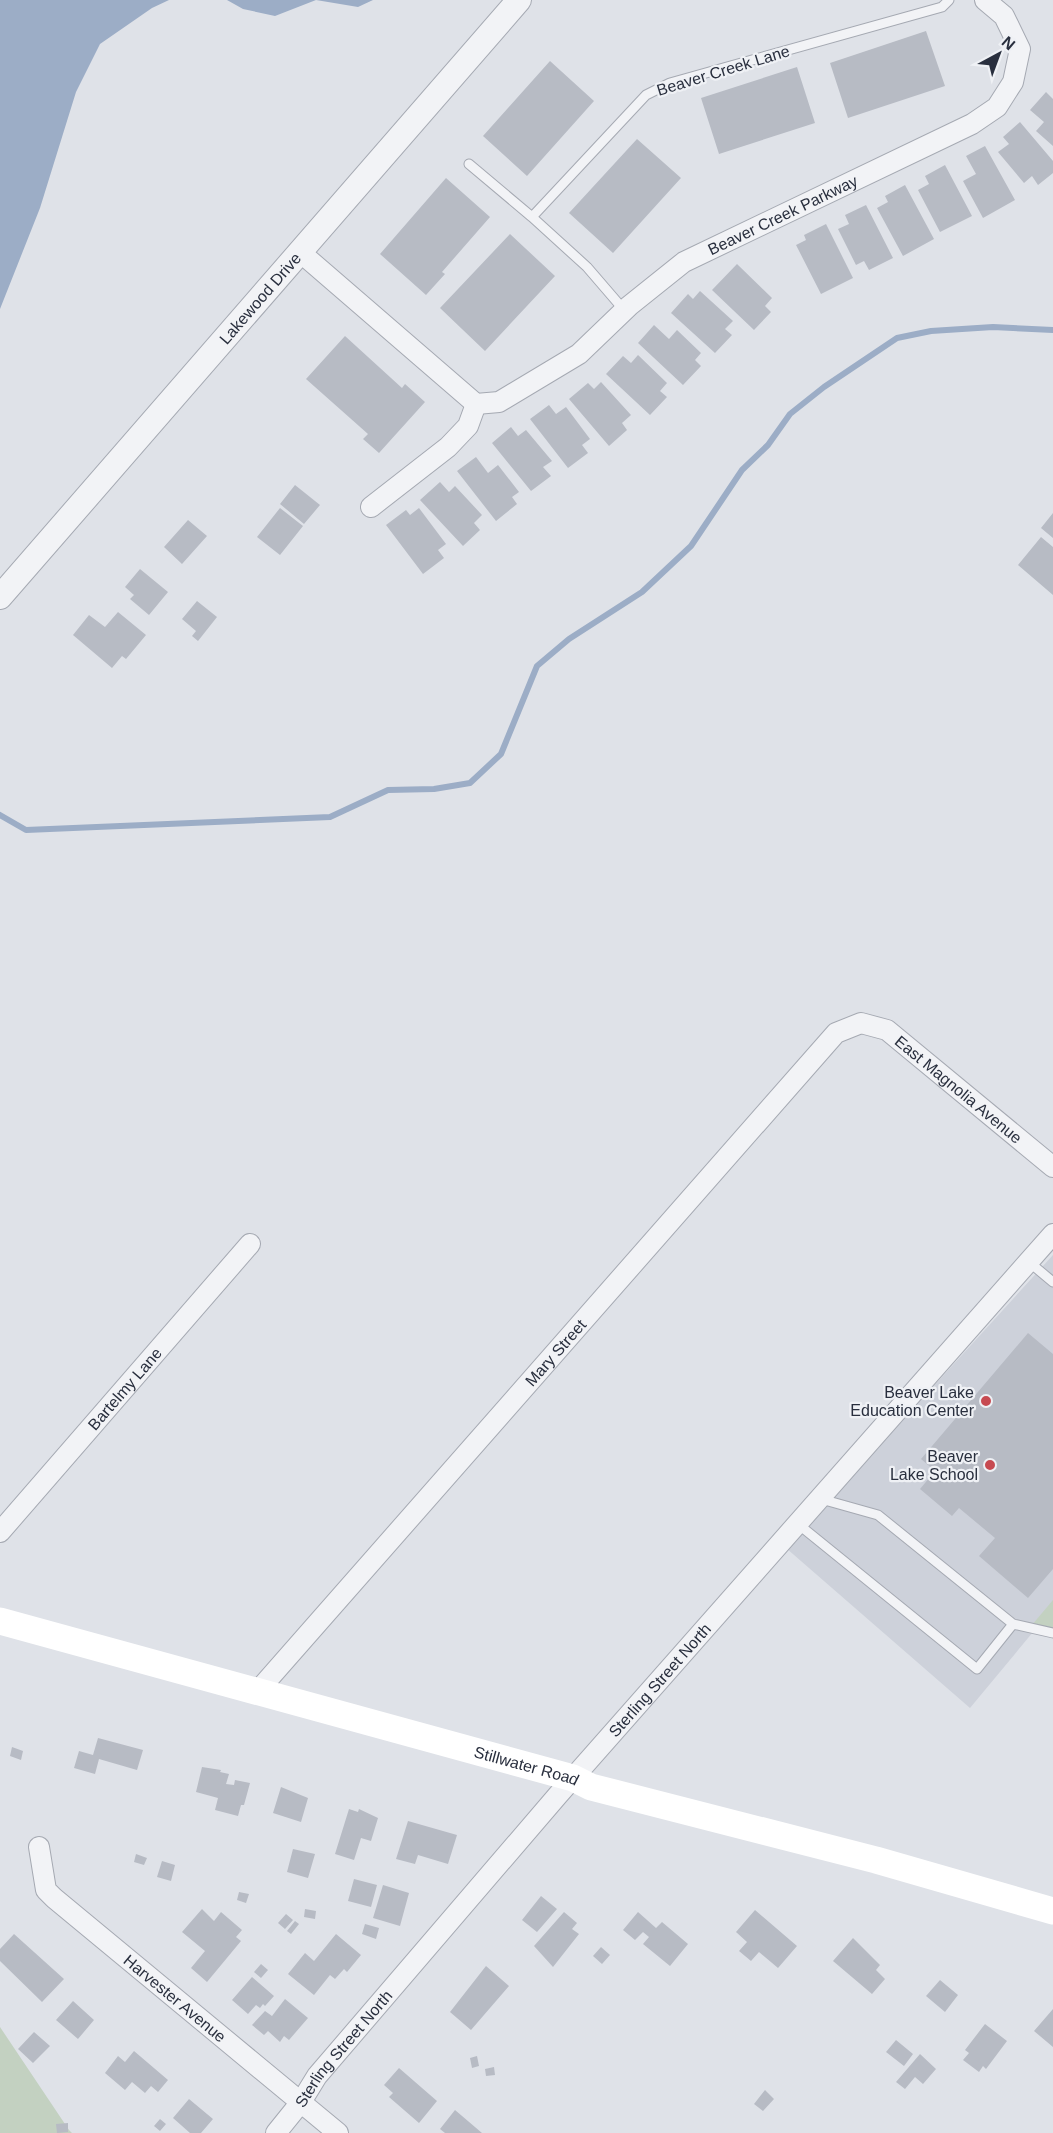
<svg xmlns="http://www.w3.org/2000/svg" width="1053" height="2133" viewBox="0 0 1053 2133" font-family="Helvetica,sans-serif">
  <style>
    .built { fill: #cdd1da }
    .green { fill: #c3d1c1 }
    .water { fill: #9cadc6 }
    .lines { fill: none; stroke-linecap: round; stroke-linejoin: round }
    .stream { stroke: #9cadc6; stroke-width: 6 }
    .building { fill: #b7bbc4 }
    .service-casing { stroke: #a5a9b2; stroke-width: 11 }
    .minor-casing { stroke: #a5a9b2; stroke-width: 22 }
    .tertiary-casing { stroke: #a5a9b2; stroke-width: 26 }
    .service { stroke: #f2f3f6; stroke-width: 9 }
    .minor { stroke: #f2f3f6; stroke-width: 20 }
    .tertiary { stroke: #f2f3f6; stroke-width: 24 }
    .secondary { stroke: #fff; stroke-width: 27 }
    .poi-dot { fill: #c74a51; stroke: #eff1f5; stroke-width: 2 }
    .labels { text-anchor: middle; stroke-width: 4.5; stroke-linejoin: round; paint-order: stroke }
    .street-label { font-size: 16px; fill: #292f3e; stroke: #eff1f5 }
    .poi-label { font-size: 16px; fill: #292f3e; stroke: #eff1f5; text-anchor: end }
  </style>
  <rect width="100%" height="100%" fill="#dfe2e8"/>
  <path class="built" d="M1053 1255V1621L1043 1620 970 1708 786 1548Z"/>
  <path class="green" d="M1053 1600V1636L1026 1632Z
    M0 2027 69 2130 72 2133H0Z"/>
  <path class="water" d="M0 0H169L152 8 100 44 76 92 40 208 0 309Z
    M227 0H373L358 7 316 0 275 16 243 9Z"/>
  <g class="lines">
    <path class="stream" d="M0 815 26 830 330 817 388 790 434 789 470 783 501 754 537 666 569 639 642 592 691 546 742 470 768 445 790 414 824 387 897 338 931 331 993 327 1053 330"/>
  </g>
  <path class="building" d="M926 31 945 86 848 118 830 63Z
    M550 61 594 101 527 176 483 136Z
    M797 67 815 123 719 154 701 98Z
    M1046 92 1053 99V146L1036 131 1044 122 1030 110Z
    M1020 122 1053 161V173L1038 185 1032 176 1024 183 998 152 1009 144 1003 137Z
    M637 139 681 178 613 253 569 213Z
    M985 146 1015 200 983 218 963 181 976 174 966 156Z
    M945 165 972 216 940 232 918 190 929 184 925 176Z
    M446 178 490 217 442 272 445 274 426 295 380 254Z
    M905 185 934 239 903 256 877 208 888 202 885 196Z
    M866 205 893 258 869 270 864 261 856 265 838 229 849 224 845 215Z
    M826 224 853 278 821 294 796 245 806 240 804 235Z
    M510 234 555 276 485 351 440 308Z
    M737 264 772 298 765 306 771 312 754 330 712 290Z
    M700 291 733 321 725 329 732 335 715 353 671 313 688 294 693 299Z
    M654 325 669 339 677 330 701 353 695 360 701 366 683 385 638 343Z
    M345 336 402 388 405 384 425 402 379 453 363 439 368 434 306 379Z
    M638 355 667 383 660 391 667 397 650 415 606 374 623 356 631 363Z
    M601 382 631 415 622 423 627 430 609 446 569 399 588 383 594 389Z
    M549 405 556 414 566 407 590 439 582 445 588 453 568 468 530 419Z
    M511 427 518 436 526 430 552 461 543 467 551 476 531 491 492 443Z
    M476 457 488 473 498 465 519 492 512 497 517 504 496 521 457 471Z
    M440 482 449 492 455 486 482 515 474 523 480 530 463 546 420 500Z
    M295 485 320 505 304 524 280 504Z
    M280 508 303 526 280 555 257 537Z
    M419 508 446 544 438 550 444 558 423 574 386 525 406 510 410 515Z
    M1053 513V538L1041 528Z
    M188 520 207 536 182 564 164 547Z
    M1041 537 1053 547V595L1018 565Z
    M140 569 168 592 149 615 130 599 134 595 125 587Z
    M197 601 217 617 198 641 192 636 196 631 182 619Z
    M118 612 146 635 126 659 122 656 112 668 73 635 89 615 105 627Z
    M1028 1333 1053 1354V1569L1028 1598 979 1556 995 1538 959 1508 952 1516 920 1489 935 1471 921 1459Z
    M98 1738 143 1750 137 1770 99 1759 95 1774 74 1768 79 1751 93 1755Z
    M12 1747 23 1751 21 1760 10 1756Z
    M202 1767 221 1770 220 1772 229 1774 226 1784 234 1785 235 1780 250 1783 244 1805H241L238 1816 215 1810 218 1798 196 1792Z
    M281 1787 308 1798 301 1822 273 1813Z
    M349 1809 358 1812 359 1809 378 1818 371 1841 361 1838 354 1860 335 1854Z
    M408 1821 457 1835 448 1864 418 1855 415 1864 396 1859Z
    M293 1849 315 1854 308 1878 287 1872Z
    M136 1854 147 1858 144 1865 134 1862Z
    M162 1861 175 1865 171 1881 157 1877Z
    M354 1879 377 1885 371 1907 348 1901Z
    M383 1885 409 1893 400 1926 373 1918Z
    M239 1892 249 1894 246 1903 237 1900Z
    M541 1896 557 1909 537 1932 522 1920Z
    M202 1909 214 1921 221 1912 242 1930 236 1937 241 1941 207 1982 191 1968 205 1951 182 1932Z
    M305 1909 316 1911 315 1919 304 1917Z
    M755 1910 797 1946 778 1968 759 1952 751 1961 739 1951 747 1942 736 1932Z
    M564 1912 577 1923 572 1929 579 1934 553 1967 534 1946Z
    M638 1912 656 1928 662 1922 688 1944 670 1966 643 1944 649 1937 643 1932 635 1940 623 1930Z
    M286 1914 293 1920 285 1929 278 1923Z
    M295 1921 299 1924 291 1934 287 1931Z
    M365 1924 379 1928 376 1939 362 1934Z
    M14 1934 64 1979 42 2002 0 1961V1949Z
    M336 1934 361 1955 347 1972 344 1969 335 1979 330 1975 314 1995 288 1974 305 1953 314 1961Z
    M853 1938 880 1965 876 1970 885 1979 872 1994 833 1961Z
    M601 1947 610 1955 602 1964 593 1956Z
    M261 1964 268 1970 261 1978 254 1972Z
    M486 1966 509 1986 471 2030 450 2012Z
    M252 1977 274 1996 265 2006 263 2004 260 2008 256 2005 248 2014 232 2000Z
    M940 1980 958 1995 945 2012 926 1996Z
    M285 1999 308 2018 289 2040 284 2036 280 2042 268 2031 264 2035 252 2025 265 2011 272 2016Z
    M73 2001 94 2020 78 2039 56 2020Z
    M1053 2009V2047L1034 2031Z
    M985 2024 1007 2041 986 2069 983 2066 979 2072 963 2060 969 2053 965 2050Z
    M34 2032 50 2046 33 2063 18 2049Z
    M896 2040 913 2054 904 2066 886 2052Z
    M134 2051 168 2080 158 2092 151 2086 145 2093 132 2082 125 2090 105 2073 118 2056 125 2062Z
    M920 2054 936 2069 923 2084 915 2077 905 2089 896 2082Z
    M477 2056 479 2066 472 2068 470 2058Z
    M494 2067 495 2075 486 2076 485 2069Z
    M399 2068 437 2101 419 2123 389 2097 393 2093 384 2085Z
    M765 2090 774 2099 763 2111 754 2104Z
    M189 2099 213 2119 201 2133H190L173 2118Z
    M455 2110 482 2133H445L440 2129Z
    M160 2119 166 2124 160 2131 154 2126Z
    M68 2123V2132L57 2133 56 2124Z"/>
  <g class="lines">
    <defs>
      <path id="service" d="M469 164 532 217
        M624 310 587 267 532 217 646 95 670 83 942 7 949 0
        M1029 1262 1053 1282
        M798 1524 977 1669 1013 1624 878 1515 821 1499
        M1013 1624 1053 1633"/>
      <g id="minor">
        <path id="s1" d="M300 252 476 404 499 402 579 354 629 306 684 262 972 124 997 107 1013 82 1020 49 1004 16 985 0"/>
        <path d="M371 507 448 447 468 426 476 404"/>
        <path id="s2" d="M0 1532 250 1244"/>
        <path id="s3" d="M257 1692 836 1033 861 1023 887 1030 1053 1167"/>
        <path id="s4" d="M39 1847 46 1890 54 1898 338 2133"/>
        <path id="s5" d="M276 2133 301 2102 317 2076 558 1795 1053 1234"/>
      </g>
      <g id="tertiary">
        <path id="s6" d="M0 597 519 0"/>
      </g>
    </defs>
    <use href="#service" class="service-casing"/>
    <use href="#minor" class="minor-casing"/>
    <use href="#tertiary" class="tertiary-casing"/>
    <use href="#service" class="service"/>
    <use href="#minor" class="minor"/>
    <use href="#tertiary" class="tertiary"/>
    <path class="secondary" id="s7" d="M0 1621 573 1778 591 1787 876 1860 1053 1911"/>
  </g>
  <g class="poi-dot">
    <circle cx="986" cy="1401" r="6"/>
    <circle cx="990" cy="1465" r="6"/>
  </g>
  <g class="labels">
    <g class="street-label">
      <text transform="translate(723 70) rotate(-17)" y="6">Beaver Creek Lane</text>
      <text dy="6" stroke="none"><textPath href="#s1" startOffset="598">Beaver Creek Parkway</textPath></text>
      <text dy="6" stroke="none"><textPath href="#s6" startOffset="396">Lakewood Drive</textPath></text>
      <text dy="6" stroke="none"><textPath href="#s3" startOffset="1024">East Magnolia Avenue</textPath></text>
      <text dy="6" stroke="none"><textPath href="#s3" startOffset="452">Mary Street</textPath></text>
      <text dy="6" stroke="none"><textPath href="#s2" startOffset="190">Bartelmy Lane</textPath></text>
      <text dy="6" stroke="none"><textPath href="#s5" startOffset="594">Sterling Street North</textPath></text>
      <text dy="6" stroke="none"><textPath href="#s7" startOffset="546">Stillwater Road</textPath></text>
      <text dy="6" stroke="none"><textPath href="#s4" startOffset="212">Harvester Avenue</textPath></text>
      <text dy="6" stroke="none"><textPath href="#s5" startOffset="108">Sterling Street North</textPath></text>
    </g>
    <g class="poi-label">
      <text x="974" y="1398">Beaver Lake<tspan x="974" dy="18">Education Center</tspan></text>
      <text x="978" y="1462">Beaver<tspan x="978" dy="18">Lake School</tspan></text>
    </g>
  </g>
  <g transform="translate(999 54) rotate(41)" stroke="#eff1f5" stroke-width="4.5" paint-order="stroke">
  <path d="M0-4.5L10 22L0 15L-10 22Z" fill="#292f3e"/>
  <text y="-9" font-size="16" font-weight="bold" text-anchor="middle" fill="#292f3e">N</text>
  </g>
</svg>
